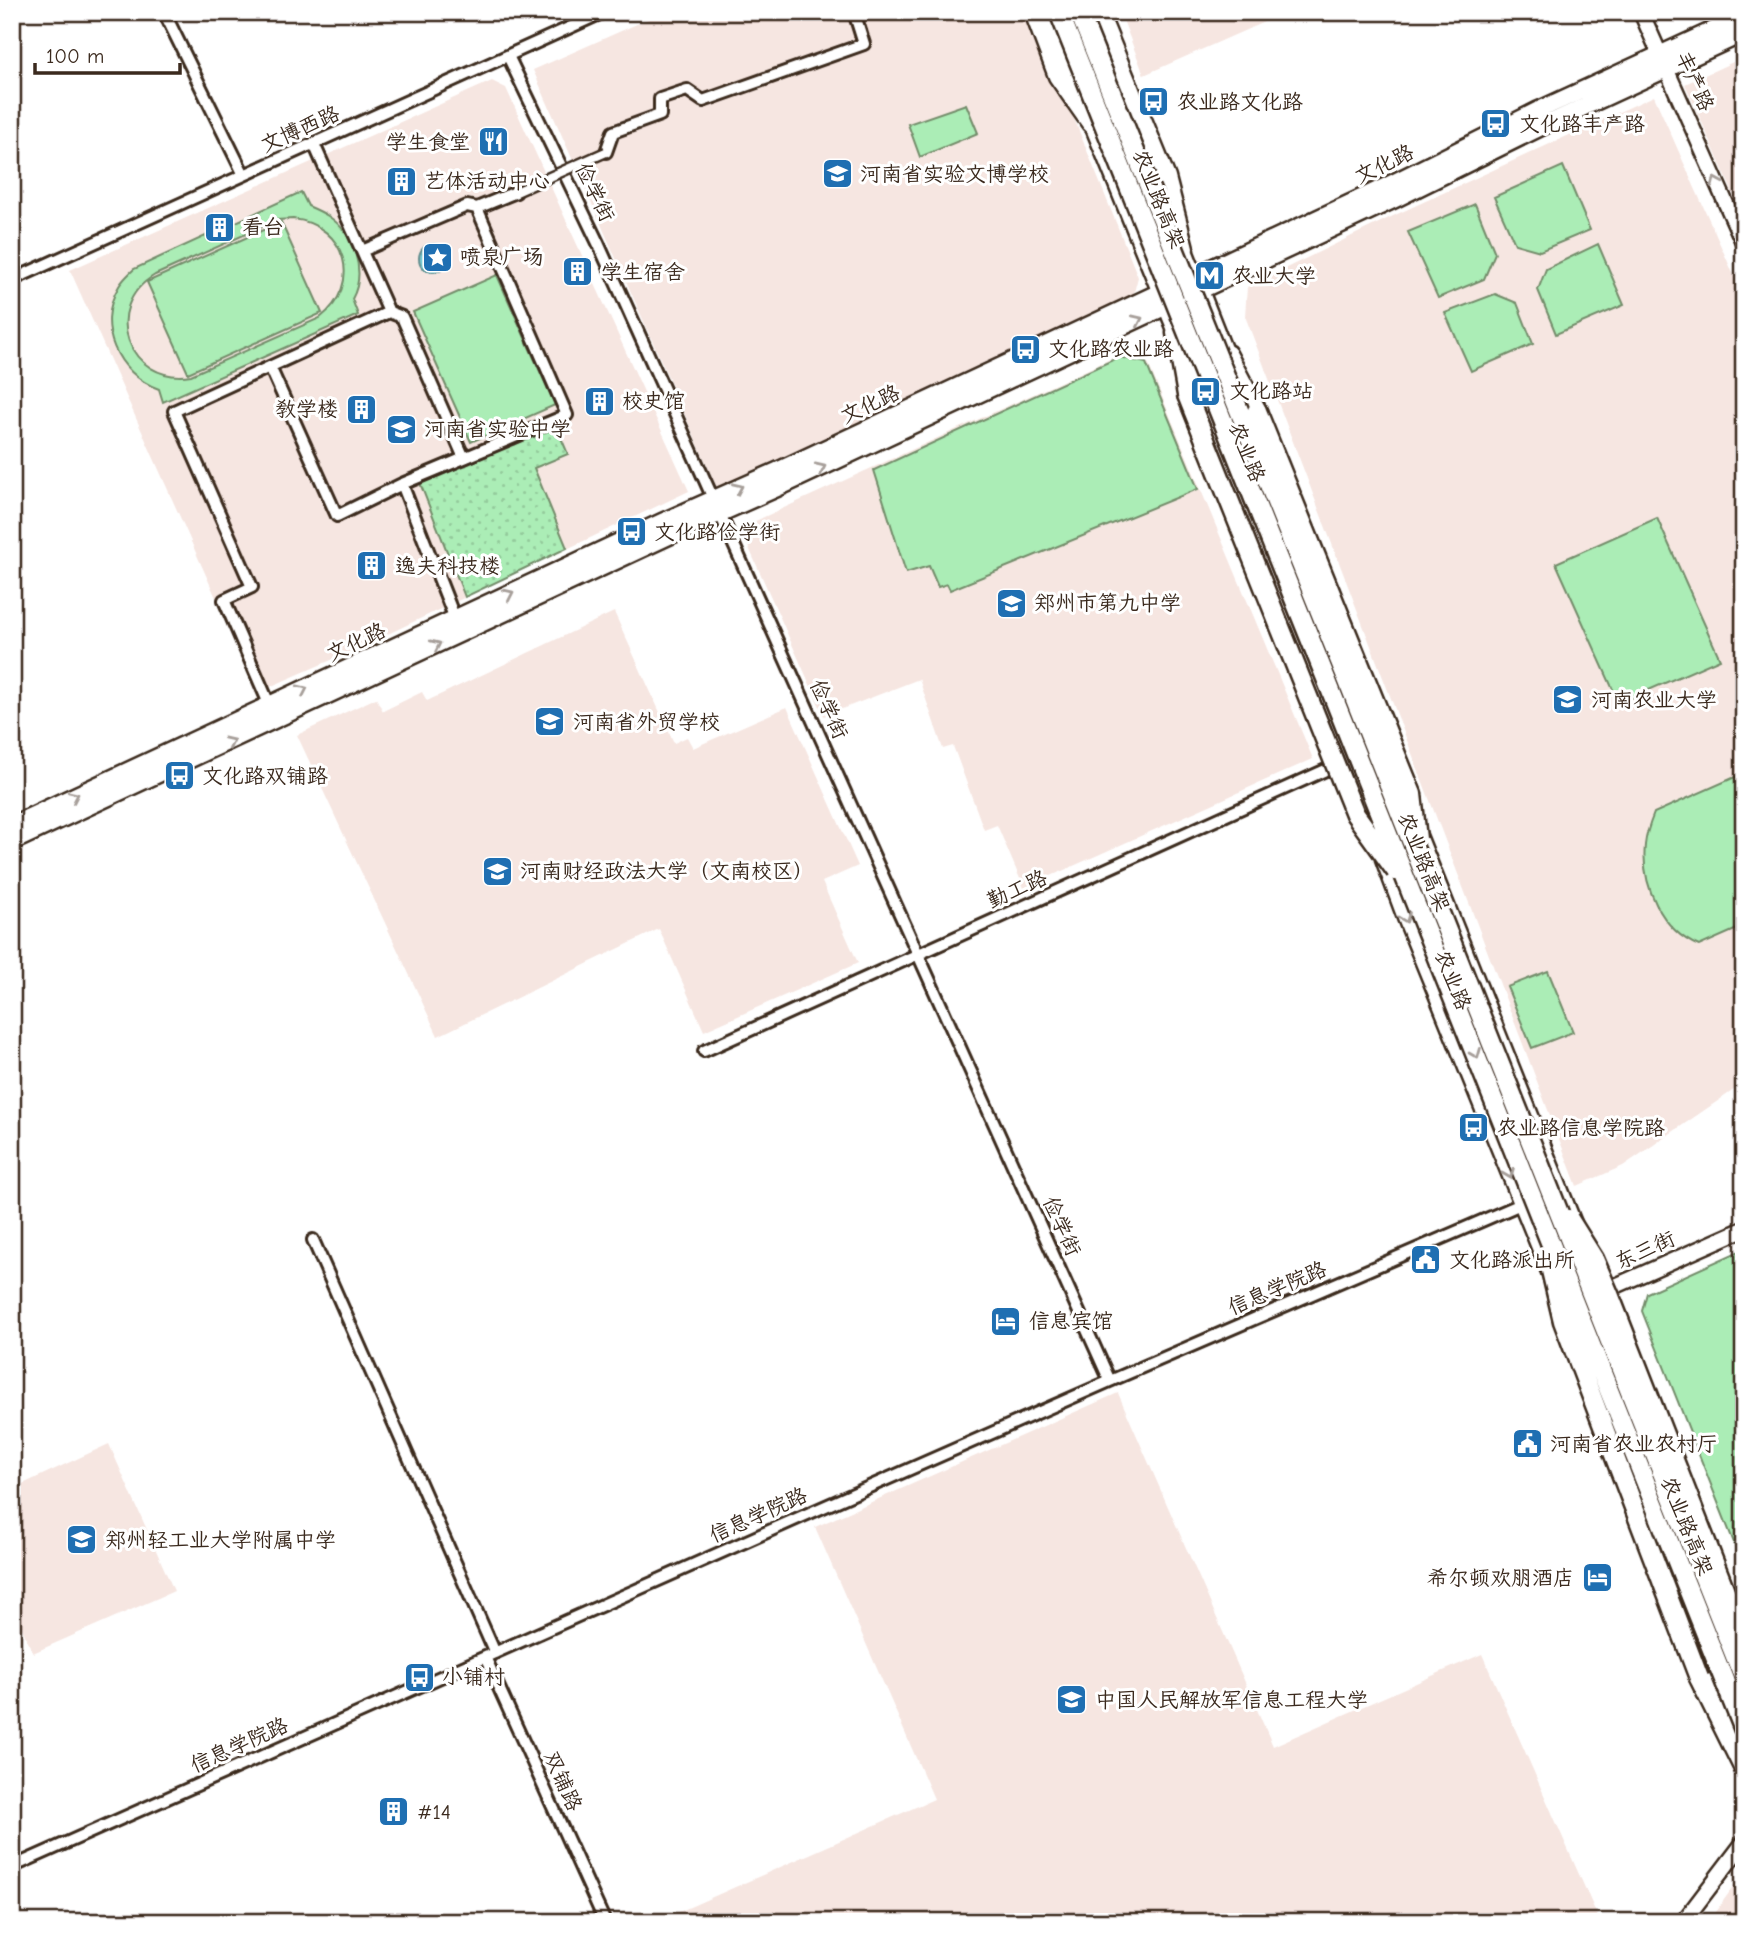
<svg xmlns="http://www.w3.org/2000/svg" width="1756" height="1934" viewBox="0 0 1756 1934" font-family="'Comic Neue','LXGW WenKai TC',sans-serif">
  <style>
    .built { fill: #f6e6e1 }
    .grass { fill: url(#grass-dots); stroke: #738c6a; stroke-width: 2 }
    .park { fill: #abedb6; stroke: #738c6a; stroke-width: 2; fill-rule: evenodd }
    .water { fill: url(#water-ripples); stroke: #628c8c; stroke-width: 2 }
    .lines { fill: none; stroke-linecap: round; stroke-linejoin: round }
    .minor-casing { stroke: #3b2a1e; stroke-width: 16 }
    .tertiary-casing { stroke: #3b2a1e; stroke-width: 19 }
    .secondary-casing { stroke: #3b2a1e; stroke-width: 21 }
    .trunk-casing { stroke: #3b2a1e; stroke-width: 23 }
    .minor { stroke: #fff; stroke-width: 10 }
    .tertiary { stroke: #fff; stroke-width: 14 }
    .secondary { stroke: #fff; stroke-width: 16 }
    .trunk { stroke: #fff; stroke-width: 18 }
    .pedestrian-bridge-casing { stroke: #3b2a1e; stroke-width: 13; stroke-linecap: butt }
    .trunk-bridge-casing { stroke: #3b2a1e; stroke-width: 23; stroke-linecap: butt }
    .pedestrian-bridge { stroke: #fff; stroke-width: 8 }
    .trunk-bridge { stroke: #fff; stroke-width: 18 }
    .oneway { stroke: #a79f9a }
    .labels { text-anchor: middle; stroke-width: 6; stroke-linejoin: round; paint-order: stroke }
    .street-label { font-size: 21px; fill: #3b2a1e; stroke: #fff }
    .poi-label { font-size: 21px; fill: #3b2a1e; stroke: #fff; text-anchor: start }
  </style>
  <defs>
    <pattern id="grass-dots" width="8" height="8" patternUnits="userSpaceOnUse" patternTransform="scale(1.75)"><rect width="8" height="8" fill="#abedb6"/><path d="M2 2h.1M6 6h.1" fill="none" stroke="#94cb9c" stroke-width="1.8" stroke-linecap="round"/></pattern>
    <pattern id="water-ripples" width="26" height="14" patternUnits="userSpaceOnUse" patternTransform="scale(1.75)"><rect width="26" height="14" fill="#7ccdd5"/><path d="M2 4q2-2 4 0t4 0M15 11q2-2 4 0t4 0" fill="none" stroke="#6cb0b6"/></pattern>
  </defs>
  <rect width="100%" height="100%" fill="#fff"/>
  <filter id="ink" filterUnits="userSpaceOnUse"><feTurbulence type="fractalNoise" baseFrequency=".0143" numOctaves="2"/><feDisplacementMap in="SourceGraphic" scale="14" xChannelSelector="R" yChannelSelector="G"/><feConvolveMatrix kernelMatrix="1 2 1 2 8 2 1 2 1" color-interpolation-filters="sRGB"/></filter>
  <g filter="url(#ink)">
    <path class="built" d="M664 12H1031L1138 277 1133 296 718 490 533 70Z
      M1120 12H1287L1144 75Z
      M1744 57V218L1685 84Z
      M492 81 506 88 689 491 352 651 258 692 70 270Z
      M1654 96 1744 298V1083L1623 1166 1577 1186 1245 316 1247 287 1393 216Z
      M1119 355 1148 363 1313 759 1024 888 997 825 984 830 953 746 943 749 919 679 824 716 740 528Z
      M614 612 674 743 687 737 693 748 787 707 858 866 822 882 858 963 704 1031 659 929 438 1036 297 735 376 698 383 711 422 692 427 701Z
      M1118 1393 1273 1746 1482 1654 1600 1922H656L934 1799 815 1527Z
      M109 1444 174 1591 33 1653 12 1606V1489Z
      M1744 1872V1922H1708Z"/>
    <path class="grass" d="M556 426 568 454 534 468 567 548 465 597 420 483Z"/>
    <path class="park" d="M966 104 978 133 920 157 908 124Z
      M1563 166 1590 230 1540 251 1515 244 1494 197Z
      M301 192 308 206C315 209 322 212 328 216 354 233 367 272 352 299L358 315 163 402 159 389C117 374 95 326 119 286 123 279 129 274 134 269ZM293 219C347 225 363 285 320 318L191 375C128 385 100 307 155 275L277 220Z
      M1475 204 1495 253 1484 279 1438 298 1408 232Z
      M281 222 322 313 188 373 147 282Z
      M1598 244 1624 305 1556 334 1538 290 1546 269Z
      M497 275 555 405 471 442 413 312Z
      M1495 294 1517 303 1533 344 1471 371 1445 313Z
      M1119 357 1146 363 1198 489 950 590 947 584 938 587 929 566 906 573 874 470Z
      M1657 518 1720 659 1619 703 1556 563Z
      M1744 773V926L1699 946C1661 930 1641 885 1645 845 1646 833 1650 823 1654 813Z
      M1548 971 1573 1032 1532 1048 1507 987Z
      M1744 1249V1568L1642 1311 1647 1293Z"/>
    <path class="water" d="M419 258a14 14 0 1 1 28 0a14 14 0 1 1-28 0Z"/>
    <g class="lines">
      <defs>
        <path id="minor" d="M164 12 244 175
          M508 56 599 245 1110 1381
          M314 144 389 312 402 317 464 458
          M606 152 613 132 660 115V99L687 90 703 101 864 44 854 12
          M362 251 467 206 477 208 516 192
          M12 280 604 12
          M270 367 337 516 402 484 567 415 477 208
          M402 484 455 619
          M270 706 224 600 252 587 174 411 389 312
          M704 1051 1339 764
          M313 1240 495 1653
          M485 1657 605 1922
          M12 1867 803 1516 1110 1381 1521 1204"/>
        <path id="tertiary" d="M1046 12 1259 537 1374 833
          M1641 12 1744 244
          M1181 240 1230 364
          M1416 828 1576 1228
          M1383 859 1405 918 1549 1272
          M1566 1308 1744 1229
          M1696 1646 1714 1692
          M1683 1922 1744 1842"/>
        <path id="secondary" d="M12 825 662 522 777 471 1389 185 1539 110 1744 16
          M12 842 669 536 784 485 1395 199 1545 125 1744 33"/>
        <path id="trunk" d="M1034 12 1058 76 1091 123
          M1098 12 1166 178 1184 248
          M1176 333 1187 395
          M1227 354 1257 411
          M1699 1678 1744 1769"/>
      </defs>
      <use href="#minor" class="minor-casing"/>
      <use href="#tertiary" class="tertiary-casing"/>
      <use href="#secondary" class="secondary-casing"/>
      <use href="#trunk" class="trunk-casing"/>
      <use href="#minor" class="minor"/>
      <use href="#tertiary" class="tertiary"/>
      <use href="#secondary" class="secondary"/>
      <use href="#trunk" class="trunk"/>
      <defs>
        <path id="pedestrian-bridge" d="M516 192 606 152"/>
        <path id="trunk-bridge" d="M1059 12 1327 681 1744 1730
          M1079 12 1345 674 1744 1679
          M1187 395 1355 814 1396 871
          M1257 411 1412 794 1417 839
          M1569 1219 1594 1259 1609 1294 1744 1639
          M1549 1262 1563 1321 1699 1678"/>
      </defs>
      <use href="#pedestrian-bridge" class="pedestrian-bridge-casing"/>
      <use href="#trunk-bridge" class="trunk-bridge-casing"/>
      <use href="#pedestrian-bridge" class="pedestrian-bridge"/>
      <use href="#trunk-bridge" class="trunk-bridge"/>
    </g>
    <defs><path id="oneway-chevron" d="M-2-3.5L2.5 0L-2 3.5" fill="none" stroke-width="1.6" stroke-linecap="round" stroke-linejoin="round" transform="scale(1.75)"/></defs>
    <g class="oneway">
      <use href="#oneway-chevron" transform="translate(1716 182) rotate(-114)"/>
      <use href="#oneway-chevron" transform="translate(1138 320) rotate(-25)"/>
      <use href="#oneway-chevron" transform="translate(821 468) rotate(-25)"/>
      <use href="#oneway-chevron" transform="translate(738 488) rotate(-24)"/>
      <use href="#oneway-chevron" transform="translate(509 594) rotate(-25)"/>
      <use href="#oneway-chevron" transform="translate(436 645) rotate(-25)"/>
      <use href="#oneway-chevron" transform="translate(303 690) rotate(-25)"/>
      <use href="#oneway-chevron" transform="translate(230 742) rotate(-25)"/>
      <use href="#oneway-chevron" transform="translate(74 796) rotate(-25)"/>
      <use href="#oneway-chevron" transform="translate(1405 918) rotate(69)"/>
      <use href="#oneway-chevron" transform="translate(1476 1054) rotate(68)"/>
      <use href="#oneway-chevron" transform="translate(1509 1174) rotate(68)"/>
    </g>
  </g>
  <defs>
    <symbol id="bus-square" viewBox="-11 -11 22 22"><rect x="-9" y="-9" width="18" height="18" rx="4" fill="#1f6fb2" stroke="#fff"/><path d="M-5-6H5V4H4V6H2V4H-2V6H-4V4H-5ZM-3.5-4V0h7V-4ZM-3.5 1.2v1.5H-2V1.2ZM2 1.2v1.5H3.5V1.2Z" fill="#fff"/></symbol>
    <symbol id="restaurant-square" viewBox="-11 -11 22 22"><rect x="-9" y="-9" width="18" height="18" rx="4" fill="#1f6fb2" stroke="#fff"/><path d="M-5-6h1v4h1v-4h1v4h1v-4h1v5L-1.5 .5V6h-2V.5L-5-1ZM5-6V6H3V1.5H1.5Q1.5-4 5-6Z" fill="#fff"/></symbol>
    <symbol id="school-square" viewBox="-11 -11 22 22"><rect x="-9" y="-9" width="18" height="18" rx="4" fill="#1f6fb2" stroke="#fff"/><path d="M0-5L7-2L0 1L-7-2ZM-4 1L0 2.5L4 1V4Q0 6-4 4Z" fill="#fff"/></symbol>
    <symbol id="building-square" viewBox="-11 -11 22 22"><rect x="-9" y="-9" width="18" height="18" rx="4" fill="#1f6fb2" stroke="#fff"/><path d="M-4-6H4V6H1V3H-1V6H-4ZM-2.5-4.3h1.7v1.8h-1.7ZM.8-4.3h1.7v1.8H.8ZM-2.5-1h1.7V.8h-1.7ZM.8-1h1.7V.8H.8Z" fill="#fff"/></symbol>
    <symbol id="sight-square" viewBox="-11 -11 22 22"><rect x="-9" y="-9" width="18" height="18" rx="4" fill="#1f6fb2" stroke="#fff"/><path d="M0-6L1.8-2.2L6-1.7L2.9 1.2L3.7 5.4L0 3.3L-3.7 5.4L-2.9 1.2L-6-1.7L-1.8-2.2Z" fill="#fff"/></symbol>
    <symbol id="metro-square" viewBox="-11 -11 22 22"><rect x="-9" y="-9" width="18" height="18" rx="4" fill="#1f6fb2" stroke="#fff"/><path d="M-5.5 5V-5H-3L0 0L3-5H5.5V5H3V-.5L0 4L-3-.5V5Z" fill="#fff"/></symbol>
    <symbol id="university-square" viewBox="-11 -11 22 22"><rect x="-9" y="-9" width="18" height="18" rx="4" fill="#1f6fb2" stroke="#fff"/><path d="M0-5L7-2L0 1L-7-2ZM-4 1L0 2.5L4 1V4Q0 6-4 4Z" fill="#fff"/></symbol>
    <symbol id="civic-square" viewBox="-11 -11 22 22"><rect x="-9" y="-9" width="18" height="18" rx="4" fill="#1f6fb2" stroke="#fff"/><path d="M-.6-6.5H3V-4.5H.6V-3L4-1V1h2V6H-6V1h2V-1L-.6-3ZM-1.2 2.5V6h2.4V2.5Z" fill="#fff"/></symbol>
    <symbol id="hotel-square" viewBox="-11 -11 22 22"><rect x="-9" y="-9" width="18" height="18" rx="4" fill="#1f6fb2" stroke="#fff"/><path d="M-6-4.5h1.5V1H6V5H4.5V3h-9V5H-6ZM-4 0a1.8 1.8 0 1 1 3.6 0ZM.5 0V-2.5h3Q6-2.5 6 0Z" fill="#fff"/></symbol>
  </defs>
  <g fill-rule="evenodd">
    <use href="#bus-square" x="1136" y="84" width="35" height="35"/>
    <use href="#bus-square" x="1478" y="106" width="35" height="35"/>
    <use href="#restaurant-square" x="476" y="124" width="35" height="35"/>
    <use href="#school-square" x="820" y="156" width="35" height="35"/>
    <use href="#building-square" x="384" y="164" width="35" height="35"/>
    <use href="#building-square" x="202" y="210" width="35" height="35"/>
    <use href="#sight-square" x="420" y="240" width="35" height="35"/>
    <use href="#building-square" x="560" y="254" width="35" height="35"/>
    <use href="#metro-square" x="1192" y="258" width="35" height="35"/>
    <use href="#bus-square" x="1008" y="332" width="35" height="35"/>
    <use href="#bus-square" x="1188" y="374" width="35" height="35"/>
    <use href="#building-square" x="582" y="384" width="35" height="35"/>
    <use href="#building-square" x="344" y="392" width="35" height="35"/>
    <use href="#school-square" x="384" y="412" width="35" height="35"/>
    <use href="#bus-square" x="614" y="514" width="35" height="35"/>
    <use href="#building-square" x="354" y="548" width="35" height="35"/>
    <use href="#school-square" x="994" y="586" width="35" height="35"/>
    <use href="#university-square" x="1550" y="682" width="35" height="35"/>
    <use href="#school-square" x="532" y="704" width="35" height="35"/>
    <use href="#bus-square" x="162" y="758" width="35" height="35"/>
    <use href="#school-square" x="480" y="854" width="35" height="35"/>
    <use href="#bus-square" x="1456" y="1110" width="35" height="35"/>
    <use href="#civic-square" x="1408" y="1242" width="35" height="35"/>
    <use href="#hotel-square" x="988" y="1304" width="35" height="35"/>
    <use href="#civic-square" x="1510" y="1426" width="35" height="35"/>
    <use href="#school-square" x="64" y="1522" width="35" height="35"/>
    <use href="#hotel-square" x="1580" y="1560" width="35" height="35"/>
    <use href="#bus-square" x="402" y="1660" width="35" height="35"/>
    <use href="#university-square" x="1054" y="1682" width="35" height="35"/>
    <use href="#building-square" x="376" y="1794" width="35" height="35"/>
  </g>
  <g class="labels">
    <g class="street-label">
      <text transform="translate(1695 81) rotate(66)" y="7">丰产路</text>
      <text transform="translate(300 129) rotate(-24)" y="7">文博西路</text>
      <text transform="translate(1384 164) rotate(-26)" y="7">文化路</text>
      <text transform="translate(595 192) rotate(64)" y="7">俭学街</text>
      <text transform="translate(1159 199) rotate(68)" y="7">农业路高架</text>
      <text transform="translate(870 404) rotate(-25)" y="7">文化路</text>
      <text transform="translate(1247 452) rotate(68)" y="7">农业路</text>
      <text transform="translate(356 642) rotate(-25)" y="7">文化路</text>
      <text transform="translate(829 709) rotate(66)" y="7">俭学街</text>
      <text transform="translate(1424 862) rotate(68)" y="7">农业路高架</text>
      <text transform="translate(1017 889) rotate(-24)" y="7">勤工路</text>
      <text transform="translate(1453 980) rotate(68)" y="7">农业路</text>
      <text transform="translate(1062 1226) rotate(66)" y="7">俭学街</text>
      <text transform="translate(1645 1250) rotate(-24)" y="7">东三街</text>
      <text transform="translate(1277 1288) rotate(-23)" y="7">信息学院路</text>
      <text transform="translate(758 1515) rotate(-24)" y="7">信息学院路</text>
      <text transform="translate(1687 1526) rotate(68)" y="7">农业路高架</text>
      <text transform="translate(239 1745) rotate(-24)" y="7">信息学院路</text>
      <text transform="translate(563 1781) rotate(66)" y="7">双铺路</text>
    </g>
    <g class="poi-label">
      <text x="1177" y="109">农业路文化路</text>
      <text x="1519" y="131">文化路丰产路</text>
      <text x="470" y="149" text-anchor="end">学生食堂</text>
      <text x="860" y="181">河南省实验文博学校</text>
      <text x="424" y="188">艺体活动中心</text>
      <text x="242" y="234">看台</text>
      <text x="460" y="264">喷泉广场</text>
      <text x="601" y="279">学生宿舍</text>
      <text x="1232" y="283">农业大学</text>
      <text x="1048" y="356">文化路农业路</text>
      <text x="1229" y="398">文化路站</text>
      <text x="622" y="408">校史馆</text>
      <text x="338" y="416" text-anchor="end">教学楼</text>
      <text x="424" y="436">河南省实验中学</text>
      <text x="654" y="539">文化路俭学街</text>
      <text x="395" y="573">逸夫科技楼</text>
      <text x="1034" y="610">郑州市第九中学</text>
      <text x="1591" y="707">河南农业大学</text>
      <text x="573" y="729">河南省外贸学校</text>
      <text x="202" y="783">文化路双铺路</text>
      <text x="520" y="878">河南财经政法大学（文南校区）</text>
      <text x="1497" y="1135">农业路信息学院路</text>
      <text x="1449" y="1267">文化路派出所</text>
      <text x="1029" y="1328">信息宾馆</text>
      <text x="1550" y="1451">河南省农业农村厅</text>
      <text x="105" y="1547">郑州轻工业大学附属中学</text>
      <text x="1574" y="1585" text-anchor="end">希尔顿欢朋酒店</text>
      <text x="442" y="1684">小铺村</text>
      <text x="1095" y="1707">中国人民解放军信息工程大学</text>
      <text x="417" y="1819">#14</text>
    </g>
  </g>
  <rect width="1756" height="1934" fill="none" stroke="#fff" stroke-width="42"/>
  <rect x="21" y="21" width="1714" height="1892" fill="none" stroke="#3b2a1e" stroke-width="2.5" filter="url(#ink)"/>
  <path d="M35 63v10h145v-10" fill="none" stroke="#3b2a1e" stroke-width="3.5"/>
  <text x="46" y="63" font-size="21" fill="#3b2a1e" stroke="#ffffff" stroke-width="5" paint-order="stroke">100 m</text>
</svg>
